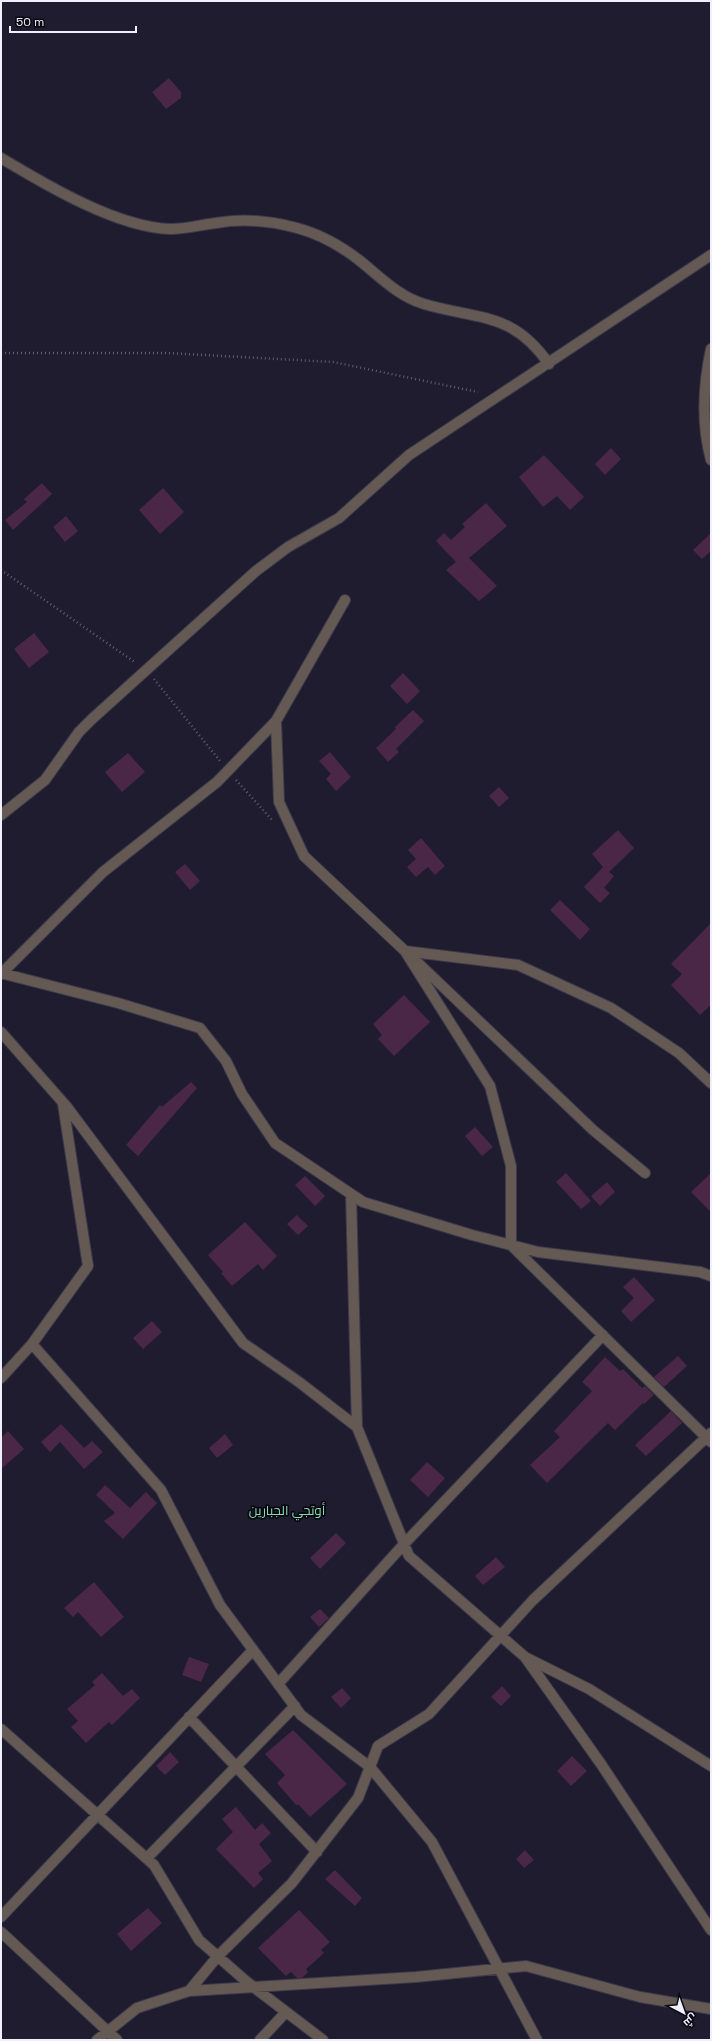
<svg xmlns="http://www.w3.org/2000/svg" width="712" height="2041" viewBox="0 0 712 2041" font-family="'Space Grotesk',Cairo,sans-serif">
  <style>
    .building { fill: #4b2747 }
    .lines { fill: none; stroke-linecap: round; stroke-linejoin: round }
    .street-casing { stroke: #3c3a4c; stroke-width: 12 }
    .path { stroke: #5f5d6e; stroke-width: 2.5; stroke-dasharray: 1 3; stroke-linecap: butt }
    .street { stroke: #645a53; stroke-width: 10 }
    .labels { text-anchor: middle; stroke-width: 3.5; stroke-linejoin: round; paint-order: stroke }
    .quarter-label { font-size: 13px; fill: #88dcb4; stroke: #090810 }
  </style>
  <rect width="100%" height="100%" fill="#1f1c2f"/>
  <path class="building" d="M169 78 181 92V98L166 109 152 92Z
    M611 448 621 459 605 475 595 464Z
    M544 455 584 497 570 510 557 496 543 507 519 477Z
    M42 483 52 494 13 530 5 520 27 502 24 499Z
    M163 488 184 512 160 534 139 510Z
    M486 503 507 526 469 558 497 586 479 601 446 570 456 562 436 541 444 533 451 540 465 527 462 524Z
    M66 516 78 531 65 542 53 527Z
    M711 533V551L702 559 693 550Z
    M34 633 49 652 29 668 14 649Z
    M403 673 420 691 407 704 390 686Z
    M413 710 424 721 396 749 399 752 388 762 376 748 396 729 395 727Z
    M330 752 351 777 336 791 326 779 331 774 319 761Z
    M128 753 145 772 122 792 105 772Z
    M499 787 509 798 499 807 489 796Z
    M618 830 634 848 609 872 614 876 604 888 610 893 600 903 584 887 603 867 592 854Z
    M421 838 445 866 435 875 428 867 416 877 407 867 416 859 408 850Z
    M185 864 200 881 190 890 175 872Z
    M560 900 590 929 580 940 550 910Z
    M711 923V1005L700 1015 671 985 682 974 671 964Z
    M404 995 430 1022 394 1056 378 1039 382 1035 373 1024Z
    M191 1082 197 1088 138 1156 126 1145 160 1105 162 1107Z
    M475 1127 493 1147 482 1156 465 1136Z
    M566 1173 591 1201 581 1209 556 1182Z
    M711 1173V1212L691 1192Z
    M305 1176 325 1196 315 1206 295 1185Z
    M607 1182 615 1192 600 1206 591 1196Z
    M297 1215 308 1226 298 1235 287 1224Z
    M245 1222 277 1256 263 1270 258 1264 232 1286 221 1273 223 1272 208 1255Z
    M634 1277 655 1300 631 1322 621 1311 634 1298 623 1287Z
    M152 1321 162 1332 143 1349 133 1338Z
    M678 1356 687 1366 664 1387 654 1377Z
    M605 1357 620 1371 623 1369 642 1388 645 1386 654 1395 644 1404 643 1403 615 1430 608 1423 547 1483 530 1465 560 1437 554 1431 592 1391 582 1382Z
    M671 1411 682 1423 646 1456 635 1445Z
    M61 1424 84 1448 92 1441 103 1452 84 1469 60 1442 50 1452 41 1442Z
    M8 1431 24 1449 1 1469V1438Z
    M225 1434 233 1445 217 1458 209 1448Z
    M427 1462 445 1478 428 1497 410 1480Z
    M105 1485 130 1508 146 1492 157 1503 123 1539 104 1521 115 1513 96 1495Z
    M336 1533 346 1543 320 1569 310 1558Z
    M496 1557 505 1567 483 1585 475 1576Z
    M94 1582 124 1617 101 1637 78 1612 73 1617 64 1608Z
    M320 1609 329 1618 319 1627 310 1617Z
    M189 1657 209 1664 201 1682 182 1675Z
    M102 1673 123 1696 132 1689 140 1698 112 1725 109 1722 86 1743 71 1727 78 1721 67 1709 95 1685 92 1682Z
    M502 1686 511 1696 501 1706 491 1697Z
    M342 1688 351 1698 341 1708 331 1697Z
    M293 1730 347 1784 310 1817 298 1804 297 1806 277 1783 285 1775 265 1754Z
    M170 1752 179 1762 165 1775 156 1766Z
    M572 1756 587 1771 571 1786 557 1771Z
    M236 1807 255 1830 262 1823 271 1833 259 1844 272 1861 258 1873 263 1879 254 1888 216 1849 233 1832 222 1819Z
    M525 1850 534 1860 524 1868 516 1859Z
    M335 1870 362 1898 355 1906 325 1879Z
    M148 1908 162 1923 131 1951 117 1934Z
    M299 1910 330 1942 321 1950 324 1953 306 1969 308 1972 302 1978H297L291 1972 286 1976 258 1948Z"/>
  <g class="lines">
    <defs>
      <path id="street" d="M1 158C46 185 118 228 171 229 186 229 200 225 216 223 243 218 271 221 297 228 319 234 341 246 359 260 379 276 399 297 424 304 478 320 512 311 549 364
        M711 349C703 386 701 423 711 460
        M345 600 276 721 279 802 304 856 405 951 518 965 611 1008 679 1053 711 1083
        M1 815 45 780 79 732 92 719 256 571 288 547 339 518 409 455 711 255
        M405 951 490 1086 511 1166V1245L711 1442
        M417 962 593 1130 645 1173
        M1 973 118 1003 200 1028 226 1061 242 1094 275 1143 363 1202 472 1235 538 1252 700 1272 711 1276
        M1 974 103 872 217 782 276 721
        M1 1032 67 1107 243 1343 299 1382 357 1427 409 1556 525 1657 601 1764 711 1930
        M351 1194 357 1427
        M32 1344 88 1266 63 1104
        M1 1378 32 1344 161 1490 220 1605 301 1715 370 1767 432 1842 537 2040
        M527 1658 589 1689 711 1766
        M278 1684 404 1544 603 1335
        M189 1717 317 1852
        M1 1729 154 1865 199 1940 247 1982 323 2040
        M147 1858 295 1706
        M1 1917 253 1650
        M1 1932 117 2040
        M189 1991 218 1956 292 1883 358 1798 378 1746 429 1714 533 1600 711 1433
        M97 2040 137 2008 189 1991 416 1977 526 1966 640 1997 711 2009
        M260 2040 286 2012"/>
    </defs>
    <use href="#street" class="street-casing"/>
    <path class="path" d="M1 353H167L333 362 478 392
      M1 570 136 663
      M154 679 220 761
      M236 780 272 820"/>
    <use href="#street" class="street"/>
  </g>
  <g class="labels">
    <g class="quarter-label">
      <text x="287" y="1515">أوتجي الجبارين</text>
    </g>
  </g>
  <rect width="712" height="2041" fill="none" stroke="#f0effd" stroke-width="4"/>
  <g transform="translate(684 2013) rotate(139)" stroke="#090810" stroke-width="3" paint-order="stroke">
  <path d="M0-3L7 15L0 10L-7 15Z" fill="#f0effd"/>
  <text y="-6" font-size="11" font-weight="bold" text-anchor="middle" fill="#f0effd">ش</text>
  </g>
  <path d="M10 26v6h126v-6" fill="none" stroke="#f0effd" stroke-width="2"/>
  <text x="16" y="26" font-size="12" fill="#f0effd" stroke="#090810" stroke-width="3" paint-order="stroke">50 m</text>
</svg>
